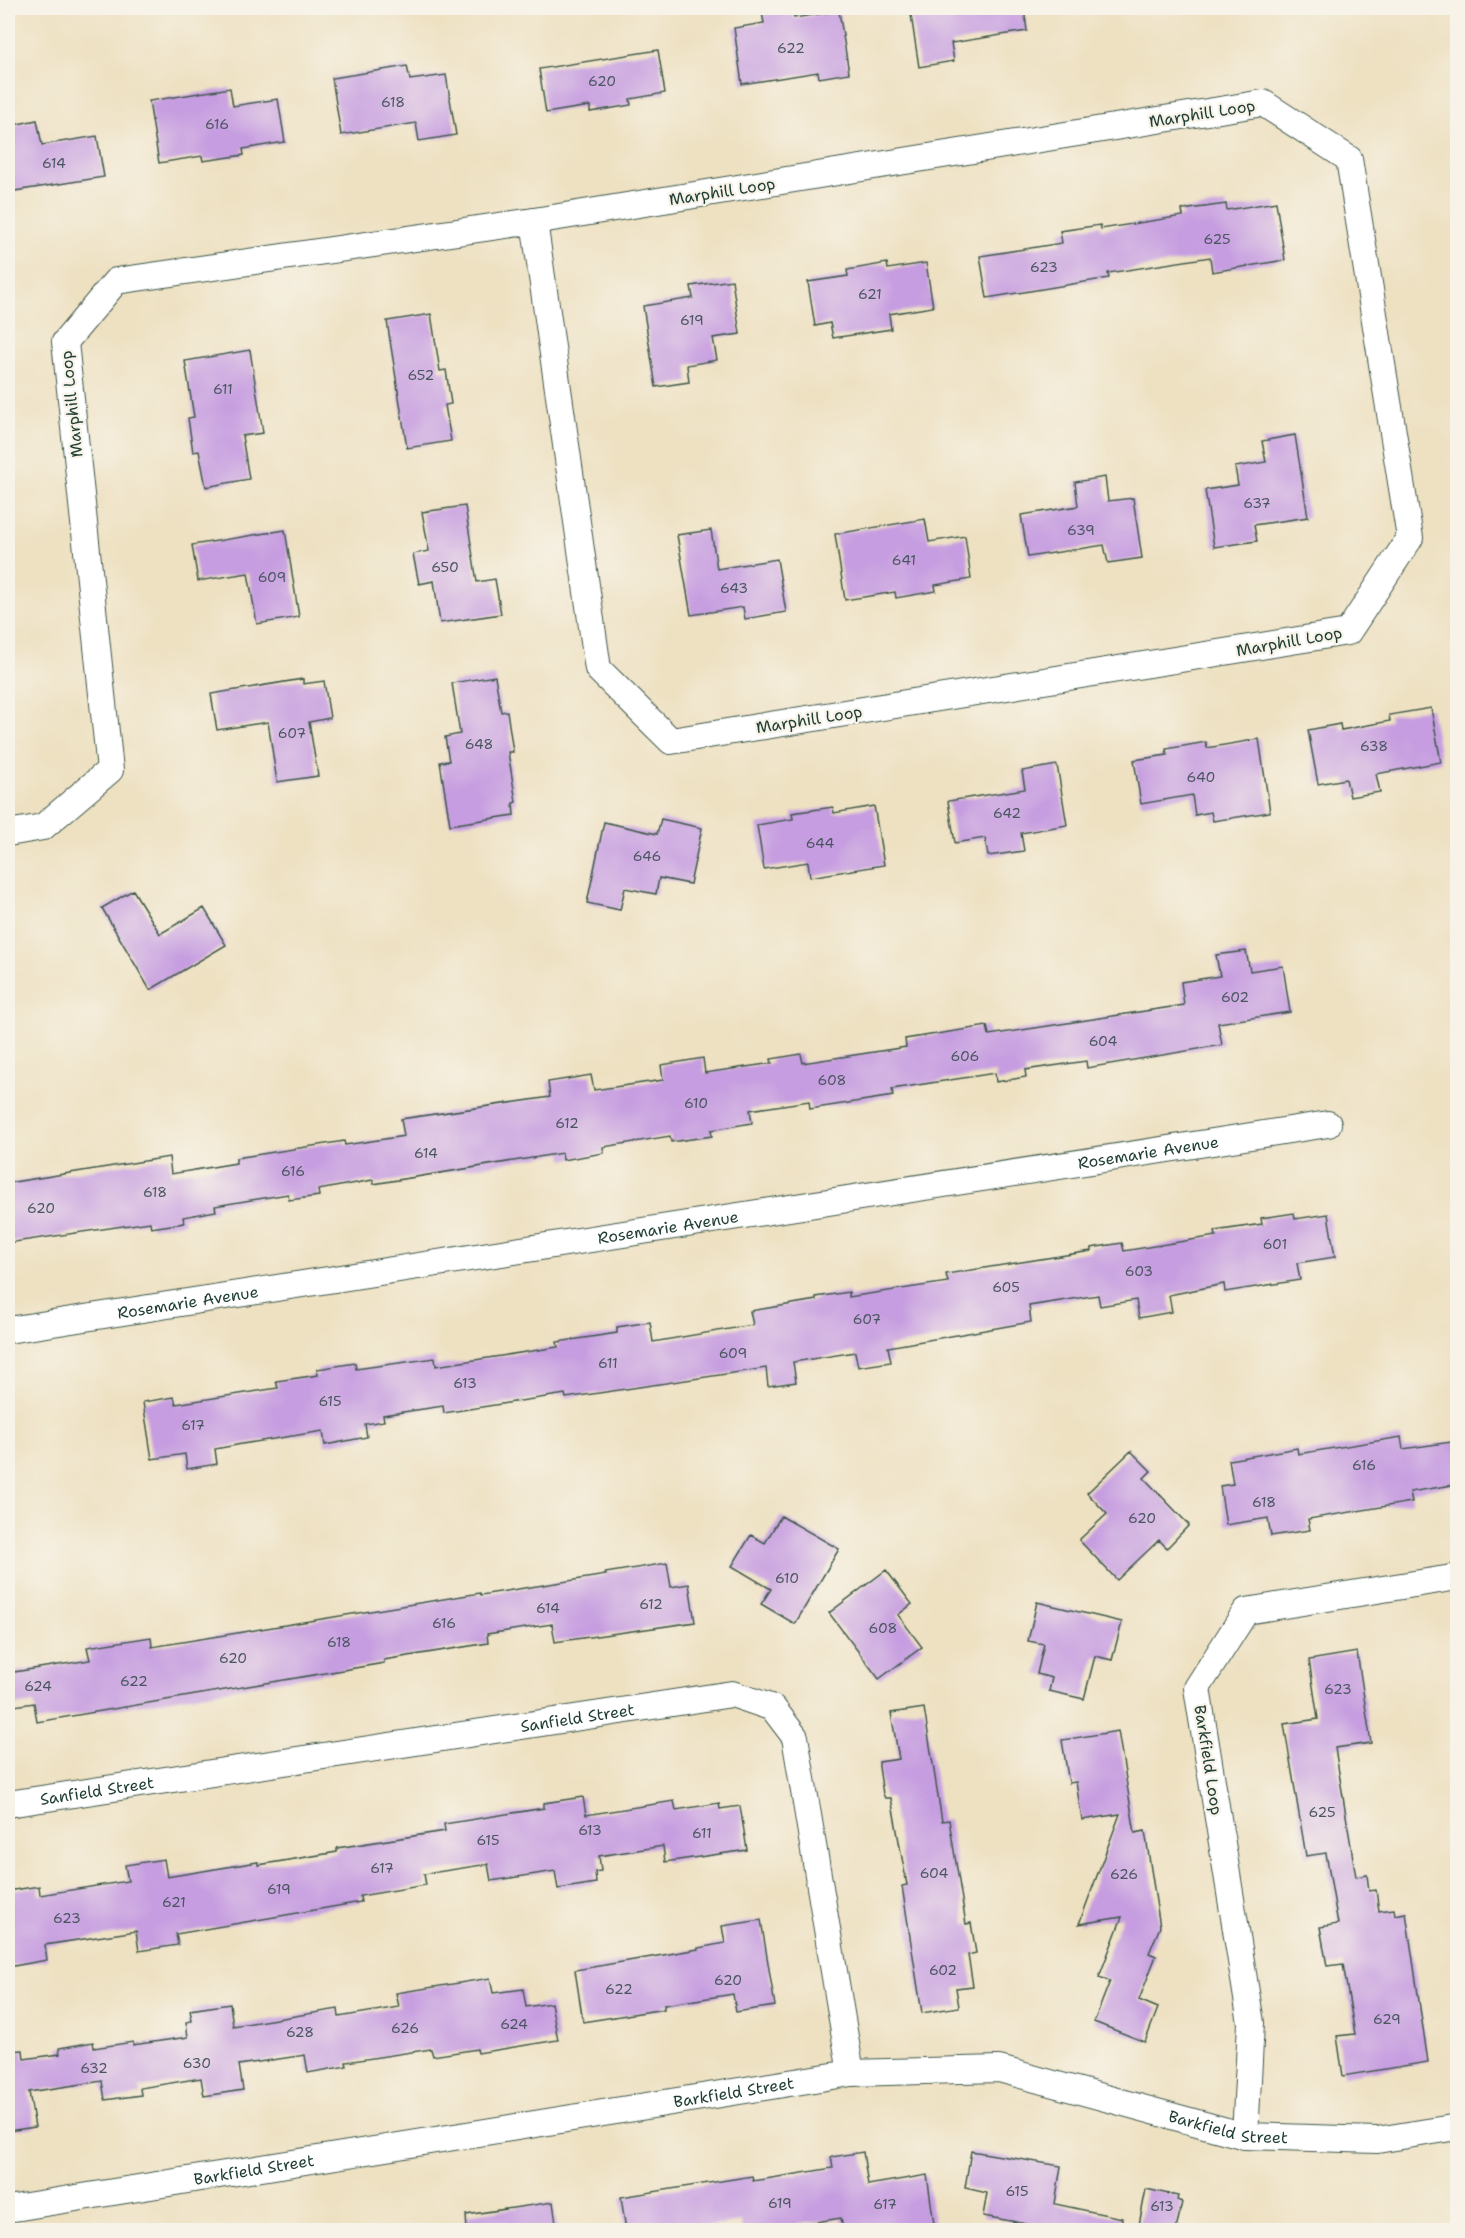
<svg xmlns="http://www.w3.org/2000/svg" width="1465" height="2238" viewBox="0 0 1465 2238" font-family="'Shantell Sans',sans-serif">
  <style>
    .building { fill: #c69de0 }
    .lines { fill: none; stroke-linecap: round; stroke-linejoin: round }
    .street-casing { stroke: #3e5649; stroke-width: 28 }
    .street { stroke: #fff; stroke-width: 26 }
    .labels { text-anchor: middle; stroke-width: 4.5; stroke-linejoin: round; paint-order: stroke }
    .number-label { font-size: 14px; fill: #49555f }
    .street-label { font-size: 16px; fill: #1f3d34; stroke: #f7f3e8 }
  </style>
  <rect width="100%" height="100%" fill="#f7f3e8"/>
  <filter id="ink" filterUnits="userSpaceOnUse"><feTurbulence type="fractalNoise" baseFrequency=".0167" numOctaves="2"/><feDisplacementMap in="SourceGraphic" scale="12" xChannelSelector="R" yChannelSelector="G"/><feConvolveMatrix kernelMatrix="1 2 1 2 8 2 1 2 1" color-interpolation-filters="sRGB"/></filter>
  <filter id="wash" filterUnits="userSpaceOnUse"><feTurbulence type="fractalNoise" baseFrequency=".008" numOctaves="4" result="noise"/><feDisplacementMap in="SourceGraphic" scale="24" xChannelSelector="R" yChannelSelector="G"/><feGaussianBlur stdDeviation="1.35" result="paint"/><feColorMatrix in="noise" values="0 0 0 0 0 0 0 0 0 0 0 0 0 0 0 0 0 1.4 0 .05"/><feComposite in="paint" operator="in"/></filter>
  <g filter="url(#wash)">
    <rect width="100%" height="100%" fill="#eee1c2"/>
    <g id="blocks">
      <path class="building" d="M761 8H792L794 18 839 11 849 73 819 78 818 72 742 84 734 28 764 23Z
        M910 8H1024L1027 31 951 43 954 61 919 67Z
        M658 50 665 93 630 99 631 105 590 112V106L546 113 539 69Z
        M407 66 410 80 446 75 456 135 419 141 416 123 341 135 332 78Z
        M230 88 233 106 278 99 285 142 243 149 244 155 203 161 202 156 159 163 149 101Z
        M37 120 42 145 97 136 104 177 8 192V126Z
        M1276 202 1285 260 1212 272 1210 257 1108 273 1109 278 987 298 980 256 1062 243 1060 231 1100 225 1101 229 1183 216 1182 210 1226 204 1227 210Z
        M887 263 888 269 926 263 933 307 889 314 891 329 833 338 830 323 815 326 808 282 848 276 847 270Z
        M732 280 740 334 713 338 717 360 687 365 689 382 656 387 643 306 693 298 691 286Z
        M431 314 440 371 446 370 451 404 445 405 451 441 407 448 387 321Z
        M250 350 263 433 242 436 249 479 206 487 199 451 193 452 188 418 194 417 185 361Z
        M1295 435 1308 517 1254 525 1257 541 1214 547 1205 490 1238 485 1235 467 1266 462 1262 441Z
        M1105 477 1108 501 1133 498 1142 558 1108 563 1104 545 1028 557 1021 515 1078 506 1075 482Z
        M465 506 477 582 495 579 501 614 440 623 434 581 419 584 413 554 429 551 422 512Z
        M925 519 929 542 965 536 971 579 935 585 936 591 896 598 895 592 845 600 835 534Z
        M285 530 299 617 257 624 248 573 198 581 192 545Z
        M711 530 717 569 777 559 786 612 745 619 743 607 691 615 677 535Z
        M495 676 501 712 507 711 513 752H508L516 802 513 803 514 815 450 825 440 762 449 761 445 737 460 734 452 683Z
        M303 679V684L324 681 330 718 309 722 318 776 277 782 268 722 217 730 211 694Z
        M1431 708 1441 762 1376 774 1380 792 1350 797 1346 779 1318 784 1308 730 1340 724 1341 730 1390 721 1389 715Z
        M1259 739 1270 812 1213 821 1211 812 1195 815 1192 795 1141 804 1134 760 1167 755 1166 749 1206 742 1207 748Z
        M1057 765 1067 825 1021 833 1024 851 988 856 985 838 955 843 948 801 1025 789 1022 771Z
        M874 806 884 865 810 877 808 862 764 869 757 825 793 819 792 813 833 807 834 813Z
        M661 819 702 828 690 884 659 878 656 894 625 888 620 910 587 903 604 822 657 834Z
        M133 890 160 934 204 908 226 945 150 990 102 908Z
        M1246 951 1250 971 1283 966 1290 1012 1218 1023 1222 1045 1087 1068 1086 1061 1025 1070 1026 1077 996 1082 995 1073 892 1089 893 1096 810 1109 809 1101 750 1110 752 1123 711 1130 712 1136 671 1142 670 1136 603 1147 604 1153 563 1160 562 1153 373 1184V1180L318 1190 319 1196 289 1200 288 1194 215 1206 216 1211 183 1217 184 1223 151 1228 150 1222 8 1243V1183L169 1157 171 1174 236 1163V1158L344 1141 345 1145 404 1136 401 1119 550 1097 548 1082 591 1075 594 1090 663 1080 661 1065 703 1058 705 1073 772 1063 771 1059 801 1054 803 1063 906 1047 905 1039 987 1026 989 1035 1184 1005 1181 982 1220 976 1216 955Z
        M1294 1213 1295 1219 1328 1214 1335 1257 1297 1263 1300 1280 1225 1292 1224 1284 1169 1295 1172 1312 1139 1318 1136 1300 1100 1306 1098 1295 1029 1306 1031 1322 888 1347 891 1362 858 1367 855 1352 793 1362 796 1382 768 1386 766 1368 566 1398 565 1394 444 1413 443 1406 383 1415 384 1421 365 1424 367 1437 325 1445 323 1431 242 1444 215 1449 217 1464 187 1469 185 1454 152 1459 143 1402 174 1397 176 1404 278 1388 276 1381 318 1375 317 1369 355 1363 356 1369 435 1358 436 1366 558 1347 557 1342 617 1333V1327L650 1322 653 1342 753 1325 750 1311 816 1300V1297L849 1292V1297L948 1282 946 1274 1091 1251V1248L1122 1243 1124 1251 1216 1236 1215 1231 1262 1224 1261 1218Z
        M1401 1437 1403 1449 1458 1441V1484L1410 1492 1412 1502 1308 1519 1310 1530 1271 1536 1268 1518 1226 1525 1220 1486 1233 1484 1229 1460 1297 1448 1298 1454Z
        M1131 1451 1151 1471 1144 1478 1189 1525 1167 1548 1159 1540 1117 1580 1079 1540 1107 1514 1087 1493Z
        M781 1516 839 1549 795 1624 761 1604 771 1589 732 1566 751 1535 765 1543Z
        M667 1563 671 1587 689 1584 695 1622 555 1642 552 1624 487 1634 488 1643 384 1660V1663L37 1722 34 1703 8 1707V1673L90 1660 87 1647 151 1637 152 1647 480 1593 481 1595 606 1575 605 1573Z
        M886 1570 912 1604 898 1615 922 1647 879 1679 829 1613Z
        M1037 1602 1122 1622 1112 1660 1095 1656 1084 1699 1049 1691 1052 1678 1037 1674 1044 1644 1028 1641Z
        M1357 1652 1371 1743 1335 1748 1356 1877 1367 1875 1369 1891 1376 1890 1379 1911 1394 1909 1395 1915 1406 1913 1428 2062 1343 2076 1337 2036 1355 2034 1343 1964 1327 1966 1320 1927 1338 1924 1326 1853 1306 1856 1284 1724 1318 1719 1309 1660Z
        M924 1708 942 1821 949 1820 966 1924 971 1923 976 1953 968 1955 973 1986 956 1988 959 2007 922 2013 902 1886 907 1885 891 1798H885L883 1794 879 1767V1762L899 1759 891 1713Z
        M1118 1731 1135 1833 1145 1831 1160 1927 1149 1953 1156 1956 1139 2000 1158 2008 1145 2042 1094 2022 1110 1981 1099 1977 1122 1917 1079 1924 1120 1814 1082 1820 1076 1782 1069 1783 1062 1740Z
        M583 1797 586 1815 674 1801 676 1810 719 1803 720 1809 740 1806 747 1850 665 1862 663 1846 599 1856 601 1871 595 1872 596 1883 558 1889 555 1871 491 1881 488 1864 424 1874 426 1885 360 1896 361 1902 176 1934 178 1945 139 1951 136 1931 45 1945 47 1960 8 1967V1891L39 1886 40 1895 128 1881 125 1865 164 1859 167 1877 258 1862V1865L337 1852V1848L445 1831 444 1824 544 1808V1803Z
        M761 1920 775 2006 736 2012 733 1994 664 2005V2009L583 2022 575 1970 698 1949V1948L725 1943 722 1926Z
        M490 1978 493 1993 523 1989 526 2007 551 2003 558 2040 478 2053 477 2049 433 2056 431 2049 346 2062 347 2066 308 2073 305 2055 239 2065 243 2090 204 2096 201 2078 140 2088 141 2095 105 2100 102 2081 29 2092 35 2127 8 2131V2051L23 2050 24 2059 60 2054 59 2048 93 2042 94 2048 133 2042V2045L188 2037 186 2022 192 2021 190 2010 230 2004 233 2026 338 2009 339 2017 399 2007 396 1993Z
        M971 2151 1061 2166 1055 2204 1122 2218 1121 2230H1026L1027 2224 983 2216 987 2193 965 2188Z
        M863 2152 868 2185 927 2175 934 2224 892 2230H843L841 2218 763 2230H742L741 2222 689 2230H626L621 2197 752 2176 753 2181 833 2168 831 2157Z
        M1146 2189 1178 2196 1177 2200 1182 2202 1176 2230H1138Z
        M553 2202 557 2230H467L466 2215Z"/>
    </g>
  </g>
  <g filter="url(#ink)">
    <use href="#blocks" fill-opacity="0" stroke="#3e5649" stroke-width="1.5"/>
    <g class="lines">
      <defs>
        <g id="street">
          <path d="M1263 103 1349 159 1410 538 1348 632 671 741 598 669 534 221Z"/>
          <path d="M8 833 43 827 110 770 65 342 116 281 534 221"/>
          <path id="s1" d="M8 1330 1328 1124"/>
          <path id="s2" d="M8 1804 732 1694 773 1708 795 1737 851 2073"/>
          <path d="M1245 2136 1251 2023 1197 1688 1246 1611 1458 1577"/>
          <path id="s3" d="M8 2209 851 2073 999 2069 1245 2136 1377 2140 1458 2127"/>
        </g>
      </defs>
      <use href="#street" class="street-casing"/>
      <use href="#street" class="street"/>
    </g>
  </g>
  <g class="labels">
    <g class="number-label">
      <text x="791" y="53">622</text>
      <text x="602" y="86">620</text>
      <text x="393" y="107">618</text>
      <text x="217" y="129">616</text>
      <text x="54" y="168">614</text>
      <text x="1217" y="244">625</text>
      <text x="1044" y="272">623</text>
      <text x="870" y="299">621</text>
      <text x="692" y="325">619</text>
      <text x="421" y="380">652</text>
      <text x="223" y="394">611</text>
      <text x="1257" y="508">637</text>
      <text x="1081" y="535">639</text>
      <text x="904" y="565">641</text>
      <text x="445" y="572">650</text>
      <text x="272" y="582">609</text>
      <text x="734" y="593">643</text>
      <text x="292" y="738">607</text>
      <text x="479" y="749">648</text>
      <text x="1374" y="751">638</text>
      <text x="1201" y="782">640</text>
      <text x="1007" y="818">642</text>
      <text x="820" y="848">644</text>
      <text x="647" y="861">646</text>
      <text x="1235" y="1002">602</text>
      <text x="1103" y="1046">604</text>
      <text x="965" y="1061">606</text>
      <text x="832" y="1085">608</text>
      <text x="696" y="1108">610</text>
      <text x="567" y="1128">612</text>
      <text x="426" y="1158">614</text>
      <text x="293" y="1176">616</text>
      <text x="155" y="1197">618</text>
      <text x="41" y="1213">620</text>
      <text x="1275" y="1249">601</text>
      <text x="1139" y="1276">603</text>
      <text x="1006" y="1292">605</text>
      <text x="867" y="1324">607</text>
      <text x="733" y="1358">609</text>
      <text x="608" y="1368">611</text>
      <text x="465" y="1388">613</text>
      <text x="330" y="1406">615</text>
      <text x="193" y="1430">617</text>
      <text x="1364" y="1470">616</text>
      <text x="1264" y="1507">618</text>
      <text x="1142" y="1523">620</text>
      <text x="787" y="1583">610</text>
      <text x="651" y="1609">612</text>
      <text x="548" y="1613">614</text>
      <text x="444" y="1628">616</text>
      <text x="883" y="1633">608</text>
      <text x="339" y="1647">618</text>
      <text x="233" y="1663">620</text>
      <text x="134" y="1686">622</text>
      <text x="38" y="1691">624</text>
      <text x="1338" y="1694">623</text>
      <text x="1322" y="1817">625</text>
      <text x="590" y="1835">613</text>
      <text x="702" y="1838">611</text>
      <text x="488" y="1845">615</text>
      <text x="382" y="1873">617</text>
      <text x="934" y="1878">604</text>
      <text x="1124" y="1879">626</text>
      <text x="279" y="1894">619</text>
      <text x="174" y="1907">621</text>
      <text x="67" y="1923">623</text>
      <text x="943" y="1975">602</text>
      <text x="728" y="1985">620</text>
      <text x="619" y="1994">622</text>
      <text x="1387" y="2024">629</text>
      <text x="514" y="2029">624</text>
      <text x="405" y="2033">626</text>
      <text x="300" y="2037">628</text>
      <text x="197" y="2068">630</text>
      <text x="94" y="2073">632</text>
      <text x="1017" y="2196">615</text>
      <text x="780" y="2208">619</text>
      <text x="885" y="2209">617</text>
      <text x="1162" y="2211">613</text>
    </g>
    <g class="street-label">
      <text transform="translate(1202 113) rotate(-9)" y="6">Marphill Loop</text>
      <text transform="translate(722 191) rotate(-9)" y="6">Marphill Loop</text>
      <text transform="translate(71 404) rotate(-96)" y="6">Marphill Loop</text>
      <text transform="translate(1289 641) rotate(-10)" y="6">Marphill Loop</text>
      <text transform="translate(809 719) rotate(-9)" y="6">Marphill Loop</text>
      <text dy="6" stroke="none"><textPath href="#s1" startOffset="1154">Rosemarie Avenue</textPath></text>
      <text dy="6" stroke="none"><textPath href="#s1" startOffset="668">Rosemarie Avenue</textPath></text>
      <text dy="6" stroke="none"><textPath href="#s1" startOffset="182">Rosemarie Avenue</textPath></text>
      <text dy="6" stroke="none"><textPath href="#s2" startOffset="576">Sanfield Street</textPath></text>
      <text transform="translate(1209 1760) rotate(81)" y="6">Barkfield Loop</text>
      <text dy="6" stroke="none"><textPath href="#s2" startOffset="90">Sanfield Street</textPath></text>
      <text dy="6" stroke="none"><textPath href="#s3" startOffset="735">Barkfield Street</textPath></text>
      <text dy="6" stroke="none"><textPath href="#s3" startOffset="1239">Barkfield Street</textPath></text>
      <text dy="6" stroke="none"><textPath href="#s3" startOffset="249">Barkfield Street</textPath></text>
    </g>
  </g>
  <rect width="1465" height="2238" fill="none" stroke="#f7f3e8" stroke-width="30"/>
</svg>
